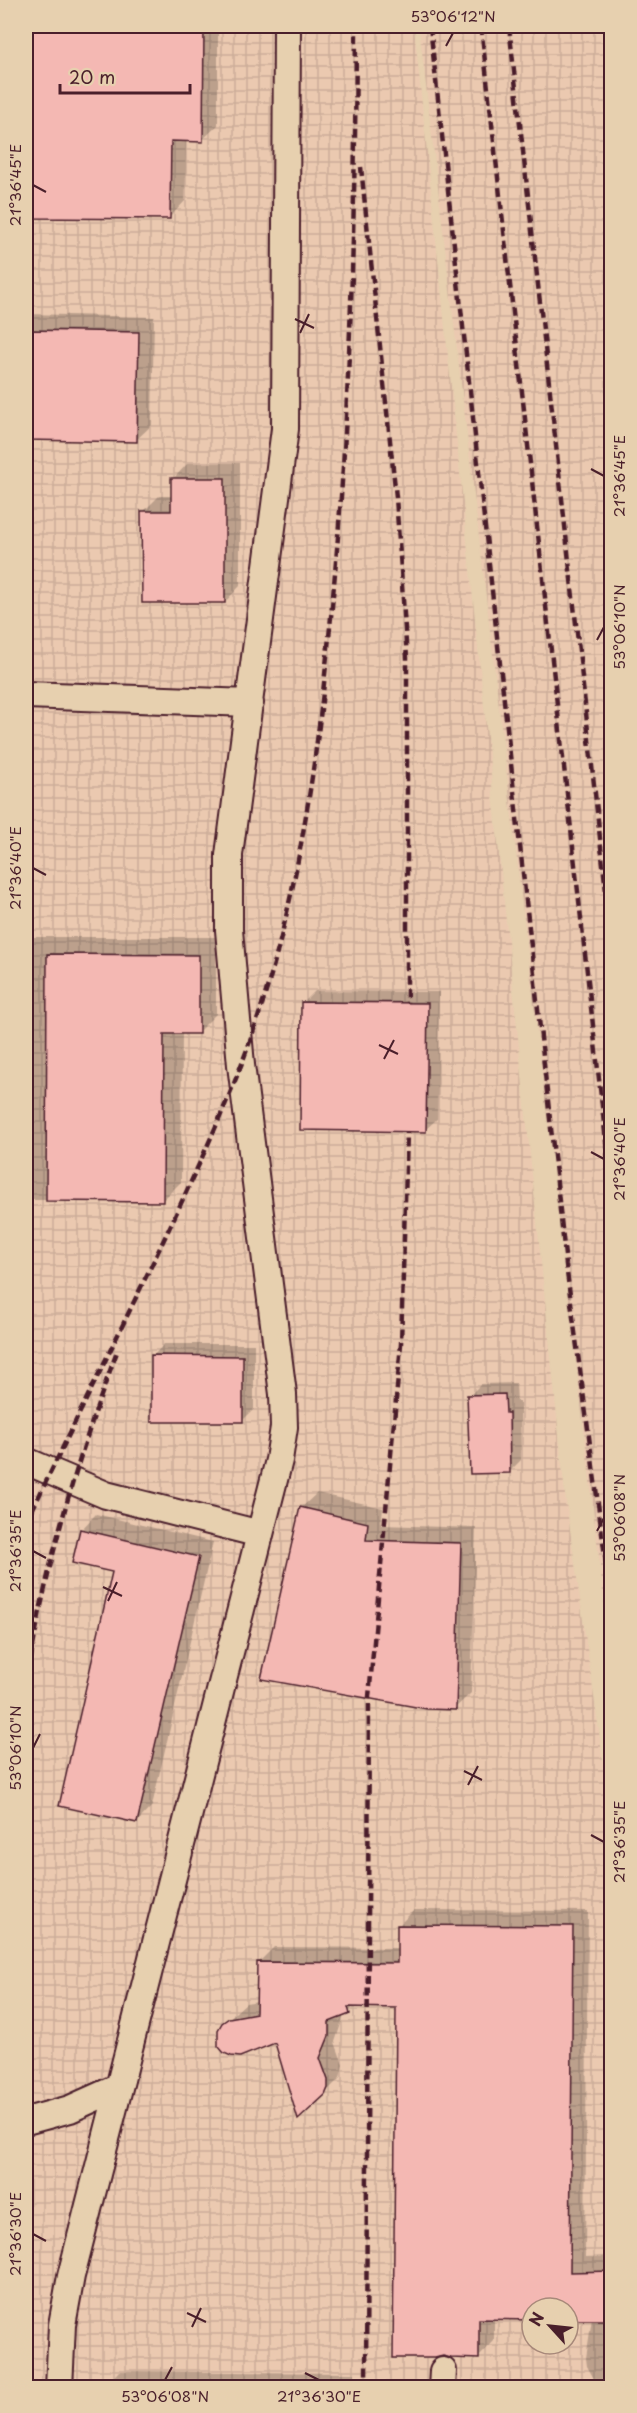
<svg xmlns="http://www.w3.org/2000/svg" width="637" height="2413" viewBox="0 0 637 2413" font-family="'Playpen Sans',sans-serif">
  <style>
    .industrial { fill: url(#industrial-grid); fill-rule: evenodd }
    .shadow { fill: #0003; fill-rule: evenodd }
    .building { fill: #f4b8b3; stroke: #4a1f2b; stroke-width: 1.5 }
    .lines { fill: none; stroke-linecap: round; stroke-linejoin: round }
    .lane-casing { stroke: #4a1f2b; stroke-width: 30 }
    .lane { stroke: #e7d0af; stroke-width: 26 }
    .rail { stroke: #4a1f2b; stroke-width: 4.5; stroke-dasharray: 9 4.5; stroke-linecap: butt }
    .ticks { fill: none; stroke: #4a1f2b; stroke-width: 2 }
    .neatline { fill: none; stroke: #4a1f2b; stroke-width: 2 }
    .ticks-label { font-size: 15px; text-anchor: middle; fill: #4a1f2b }
  </style>
  <defs>
    <pattern id="industrial-grid" width="8" height="8" patternUnits="userSpaceOnUse" patternTransform="scale(1.5)"><rect width="8" height="8" fill="#ebc9b0"/><path d="M0 4h8M4 0v8" fill="none" stroke="#cbac98"/></pattern>
  </defs>
  <rect width="100%" height="100%" fill="#e7d0af"/>
  <filter id="ink" filterUnits="userSpaceOnUse"><feTurbulence type="fractalNoise" baseFrequency=".0167" numOctaves="2"/><feDisplacementMap in="SourceGraphic" scale="12" xChannelSelector="R" yChannelSelector="G"/><feConvolveMatrix kernelMatrix="1 2 1 2 8 2 1 2 1" color-interpolation-filters="sRGB"/></filter>
  <g filter="url(#ink)">
    <path class="industrial" d="M26 26H414L565 1495 611 1815V2387L26 2388ZM532 2308H568V2344H532Z
      M419 26H611V1660Z"/>
    <path class="shadow" d="M26 26H218V125L202 140H186L185 201 170 217H26Z
      M26 314 154 317 152 425 136 440 26 438Z
      M188 463H240V586L225 602 143 512 159 496H173V479Z
      M26 937H216V1014L198 1032H182L181 1182 163 1200H26Z
      M315 991 439 992 437 1119 425 1130 303 1003Z
      M164 1344H254V1409L242 1421 153 1356Z
      M516 1383 517 1402H520L521 1460 510 1471 469 1396 481 1384Z
      M317 1493 383 1508 381 1525 476 1528 471 1693 455 1708 301 1508Z
      M96 1514 213 1542 152 1806 137 1822 114 1571 81 1530Z
      M414 1910 588 1911 585 2257 612 2256V2388H599L587 2366 586 2358 592 2318H568V2308H532V2318H494V2341L479 2357 398 2006 356 2005 344 2015 335 2042 343 2064 340 2078 324 2094 276 2041 223 2024 246 2003 258 2001 259 1962 274 1947 398 1948 399 1925ZM263 2011 264 2014 233 2019V2016Z
      M119 2371 355 2373V2388H106V2385Z"/>
    <path class="building" d="M26 26H204L203 142 171 141 170 219 26 218Z
      M26 330 139 332 137 442 26 440Z
      M171 478H225V603H142L141 511H171Z
      M47 954 199 955V1034H164L163 1202 46 1201Z
      M301 1002 428 1003 426 1132 300 1130Z
      M151 1355 243 1356V1422H151Z
      M505 1394 506 1413H509L510 1473 470 1474 467 1395Z
      M300 1507 368 1523 366 1540 461 1543 456 1710 427 1709 261 1679Z
      M80 1529 199 1557 137 1823 59 1806 112 1572 72 1563Z
      M397 1925 573 1926 570 2272 612 2271V2320H568V2308H532V2320L479 2319V2359L451 2358 443 2356 435 2358H393L396 2008 348 2007 350 2014 329 2022V2036L320 2058 328 2080V2088L325 2095 298 2120 275 2043 240 2057 231 2056 224 2053 218 2046V2030L222 2023 229 2018 256 2013 257 1962 397 1963Z"/>
    <g class="lines">
      <defs>
        <path id="lane" d="M26 695 250 703
          M26 1461 106 1495 260 1534
          M26 2121 70 2109 119 2087
          M59 2388 62 2325 71 2276 279 1460 284 1427 283 1394 241 1065 229 930V855L285 429 287 26
          M442 2388 443 2371"/>
      </defs>
      <use href="#lane" class="lane-casing"/>
      <use href="#lane" class="lane"/>
      <path class="rail" d="M430 26 566 1265 612 1608
        M481 26 612 1195
        M509 26 612 945
        M361 167 396 497 407 658V1003
        M26 1523C78 1415 132 1308 183 1199 207 1147 231 1095 250 1041 297 908 316 766 330 627 350 425 355 228 356 26
        M26 1687C44 1572 76 1460 117 1352
        M366 2388 369 1697 401 1344 407 1132"/>
    </g>
  </g>
  <path class="ticks" d="M446 46 453 33M33 185 46 192M295 319 314 328M300 333 309 314M591 469 604 476M597 640 604 627M33 868 46 875M379 1045 398 1054M384 1059 394 1040M591 1152 604 1159M597 1531 604 1518M33 1551 46 1558M103 1587 122 1596M108 1601 117 1582M33 1748 40 1734M464 1771 482 1780M468 1785 478 1766M591 1835 604 1842M33 2234 46 2241M187 2313 206 2322M192 2327 201 2308M305 2373 319 2380M165 2380 172 2367"/>
  <rect width="637" height="2413" fill="none" stroke="#e7d0af" stroke-width="66"/>
  <g transform="translate(550 2326) rotate(297)"><circle r="28" fill="#e7d0af" stroke="#a8897a" stroke-width="1.5"/>
  <path d="M0-4.5L10 22L0 15L-10 22Z" fill="#4a1f2b"/>
  <text y="-9" font-size="16" font-weight="bold" text-anchor="middle" fill="#4a1f2b">N</text>
  </g>
  <path d="M60 84v9h130v-9" fill="none" stroke="#4a1f2b" stroke-width="3"/>
  <text x="69" y="84" font-size="18" fill="#4a1f2b" stroke="#e7d0af" stroke-width="4.5" paint-order="stroke">20 m</text>
  <rect x="33" y="33" width="571" height="2347" class="neatline"/>
  <g class="ticks-label">
    <text x="453" y="22">53°06'12"N</text>
    <text transform="translate(16 185) rotate(-90)" y="5">21°36'45"E</text>
    <text transform="translate(620 476) rotate(-90)" y="5">21°36'45"E</text>
    <text transform="translate(620 627) rotate(-90)" y="5">53°06'10"N</text>
    <text transform="translate(16 868) rotate(-90)" y="5">21°36'40"E</text>
    <text transform="translate(620 1159) rotate(-90)" y="5">21°36'40"E</text>
    <text transform="translate(620 1518) rotate(-90)" y="5">53°06'08"N</text>
    <text transform="translate(16 1551) rotate(-90)" y="5">21°36'35"E</text>
    <text transform="translate(16 1748) rotate(-90)" y="5">53°06'10"N</text>
    <text transform="translate(620 1842) rotate(-90)" y="5">21°36'35"E</text>
    <text transform="translate(16 2234) rotate(-90)" y="5">21°36'30"E</text>
    <text x="165" y="2402">53°06'08"N</text>
    <text x="319" y="2402">21°36'30"E</text>
  </g>
</svg>
